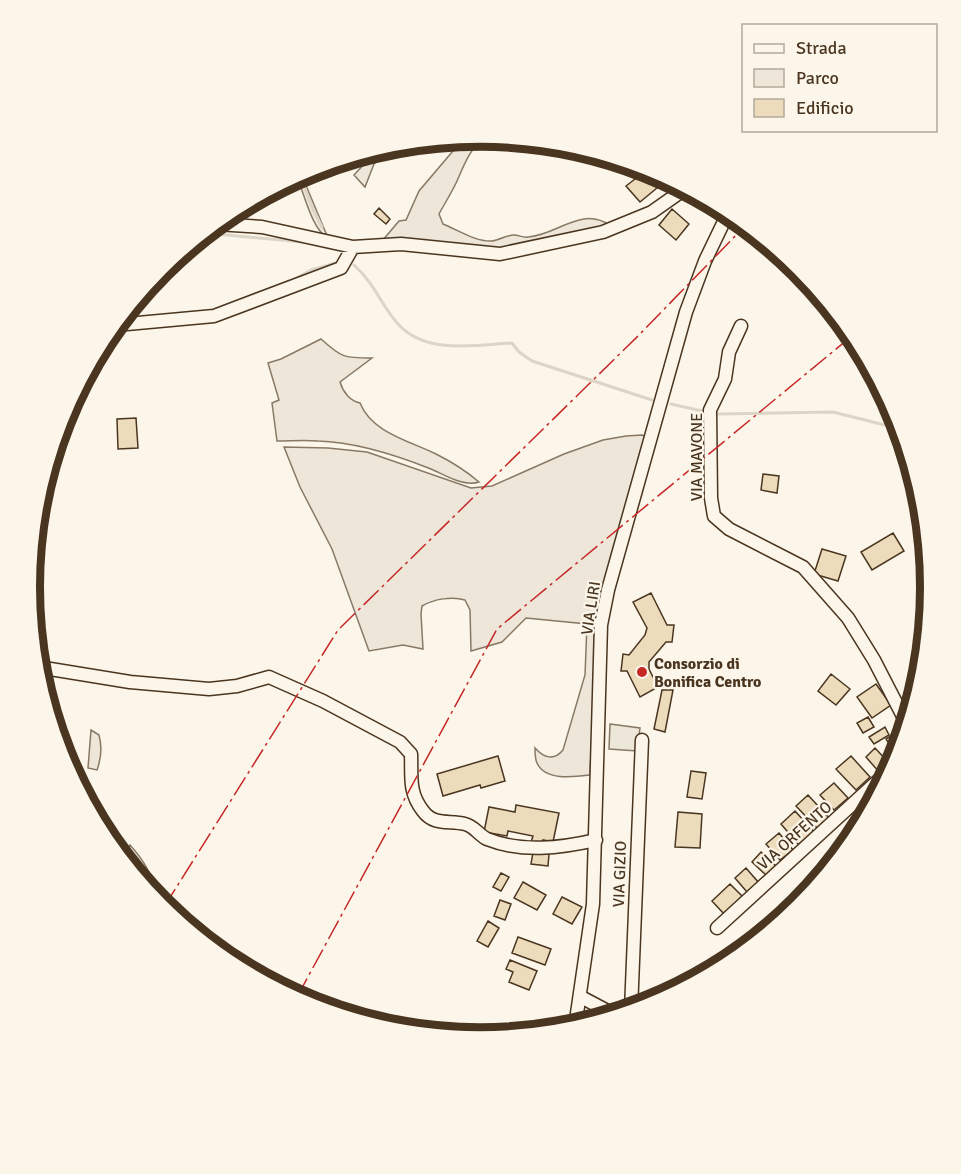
<svg xmlns="http://www.w3.org/2000/svg" width="961" height="1174" viewBox="0 0 961 1174" font-family="Signika,sans-serif">
  <style>
    .green { fill: #ede6d9; stroke: #887966; stroke-width: 1.5 }
    .parking { fill: #ede7d9; stroke: #887966; stroke-width: 1.5 }
    .lines { fill: none; stroke-linecap: round; stroke-linejoin: round }
    .stream { stroke: #dcd4c6; stroke-width: 3 }
    .building { fill: #ecdcbc; stroke: #4a3520; stroke-width: 1.5 }
    .minor-casing { stroke: #4a3520; stroke-width: 15 }
    .minor { stroke: #fbf6e9; stroke-width: 12 }
    .power { stroke: #c62828; stroke-width: 1.5; stroke-dasharray: 21 4.5 3 4.5; stroke-linecap: butt }
    .poi-dot { fill: #c62828; stroke: #fbf6e9; stroke-width: 2 }
    .labels { text-anchor: middle; stroke-width: 4.5; stroke-linejoin: round; paint-order: stroke }
    .street-label { font-size: 16px; fill: #4a3520; stroke: #fbf6e9 }
    .poi-label { font-size: 16px; font-weight: bold; fill: #4a3520; stroke: #fbf6e9; text-anchor: start }
    .rim { fill: none; stroke: #4a3520; stroke-width: 8 }
  </style>
  <rect width="100%" height="100%" fill="#fbf6e9"/>
  <path class="green" d="M481 137H484C470 149 464 165 457 181 452 192 445 203 439 214L443 224C458 230 476 242 492 241 500 240 506 235 514 235 519 235 523 238 528 237 558 235 581 205 611 226L498 251 383 240 399 221 406 220 419 191 464 138Z
    M390 146 385 155 374 164 365 187 354 175 377 150Z
    M300 175 305 183 328 238C312 230 304 193 297 177Z
    M321 339C342 358 344 358 372 358L340 382C343 392 350 401 360 403 372 433 410 441 436 454 452 462 465 470 479 482 463 487 445 475 431 469 396 455 356 442 318 441 305 440 291 441 277 441L272 403 279 400 268 363 281 359Z
    M642 435 649 438 597 622 590 775C574 777 545 781 537 763 535 759 535 753 535 748 544 758 554 761 563 750L585 675 587 624 526 618 502 642 471 651 470 610 465 600C452 596 434 599 422 606L421 614 423 649 403 645 369 651 332 549 300 487 284 447 328 448 367 452 471 488 492 486 564 454 603 440 626 436Z
    M91 730 99 735C102 746 101 759 97 770L88 768Z
    M130 845C141 857 157 879 153 895L125 860V853Z"/>
  <path class="parking" d="M610 724 640 728 637 751 609 749Z"/>
  <g class="lines">
    <path class="stream" d="M300 175 312 207 322 227
      M206 233 302 242
      M354 265C375 284 381 305 398 324 426 355 475 345 512 343L519 352 532 361 652 400
      M295 279 311 270 339 262
      M671 404 702 411
      M718 414 833 412 901 429"/>
  </g>
  <path class="building" d="M644 172 657 188 640 202 626 186Z
    M379 208 390 219 386 224 374 214Z
    M672 209 689 224 676 240 659 225Z
    M136 418 138 448 118 449 117 419Z
    M763 474 779 476 777 493 761 490Z
    M893 533 904 551 872 570 861 552Z
    M822 549 846 556 838 581 814 574Z
    M651 593 667 625H674L672 642H666L649 662V669L658 687 640 697 627 671H621L623 654 629 655 645 635 647 628 633 602Z
    M831 674 850 689 836 705 818 691Z
    M876 684 891 705 872 718 857 697Z
    M662 690H673L665 732 654 729Z
    M868 717 874 727 863 733 857 723Z
    M885 727 889 735 874 744 869 737Z
    M903 728 905 731 899 753 896 754 886 739Z
    M875 748 889 763 879 772 866 757Z
    M498 756 505 781 481 788 480 785 443 796 437 774Z
    M851 756 870 777 856 790 836 769Z
    M691 771 706 773 702 799 687 797Z
    M834 783 848 798 834 810 820 795Z
    M808 795 829 818 818 829 796 806Z
    M516 805 559 813 553 842 543 840 542 844 531 842 533 836 508 831 507 836 484 832 489 807 515 812Z
    M795 811 814 832 799 845 781 824Z
    M678 812 702 814 700 848 675 847Z
    M779 833 793 850 780 860 766 844Z
    M533 852 549 854 548 866 531 864Z
    M761 852 777 867 767 876 752 862Z
    M746 868 759 883 747 892 735 878Z
    M501 873 509 877 501 891 493 887Z
    M523 882 546 895 537 910 514 898Z
    M730 884 743 897 724 914 712 901Z
    M562 897 582 907 572 924 553 914Z
    M500 900 511 904 505 920 494 916Z
    M488 921 499 928 488 947 477 941Z
    M518 937 551 949 545 965 512 953Z
    M510 960 537 971 529 990 509 982 513 972 506 969Z"/>
  <g class="lines">
    <defs>
      <path id="minor" d="M216 224 262 227 353 247 401 244 500 254 603 232 652 212 686 188
        M116 325 214 316 341 268 353 247
        M741 326 729 352 725 379 710 410 711 498 714 516 729 529 803 567 848 618 874 660 907 724
        M38 667 130 682 209 689 237 686 269 677 323 701 400 742 411 754C412 776 408 792 423 811 434 826 449 820 465 824 474 826 479 835 487 839 522 853 561 848 596 840
        M717 928 893 767
        M581 997 615 1015
        M631 1010 642 740
        M575 1027 593 904 601 625 608 590 686 312 705 261 729 211"/>
    </defs>
    <use href="#minor" class="minor-casing"/>
    <use href="#minor" class="minor"/>
    <path class="power" d="M164 907 338 630 638 336 746 225
      M297 997 497 629 853 335"/>
  </g>
  <circle class="poi-dot" cx="642" cy="672" r="6"/>
  <g class="labels">
    <g class="street-label">
      <text transform="translate(696 457) rotate(-90)" y="6">VIA MAVONE</text>
      <text transform="translate(590 608) rotate(-81)" y="6">VIA LIRI</text>
      <text transform="translate(794 835) rotate(-42)" y="6">VIA ORFENTO</text>
      <text transform="translate(619 874) rotate(-88)" y="6">VIA GIZIO</text>
    </g>
    <g class="poi-label">
      <text x="654" y="669">Consorzio di<tspan x="654" dy="18">Bonifica Centro</tspan></text>
    </g>
  </g>
  <path d="M0 0H961V1174H0ZM40 587a440 440 0 1 1 880 0a440 440 0 1 1-880 0Z" fill="#fbf6e9" fill-rule="evenodd"/>
  <path class="rim" d="M40 587a440 440 0 1 1 880 0a440 440 0 1 1-880 0Z"/>
  <rect x="742" y="24" width="195" height="108" fill="#fbf6e9" stroke="#b4a999" stroke-width="1.5"/>
  <rect x="754" y="44" width="30" height="9" fill="#fbf6e9" stroke="#b4a999" stroke-width="1.5"/>
  <text x="796" y="54" font-size="18" fill="#4a3520">Strada</text>
  <rect x="754" y="69" width="30" height="18" fill="#ede6d9" stroke="#b4a999" stroke-width="1.5"/>
  <text x="796" y="84" font-size="18" fill="#4a3520">Parco</text>
  <rect x="754" y="99" width="30" height="18" fill="#ecdcbc" stroke="#b4a999" stroke-width="1.5"/>
  <text x="796" y="114" font-size="18" fill="#4a3520">Edificio</text>
</svg>
